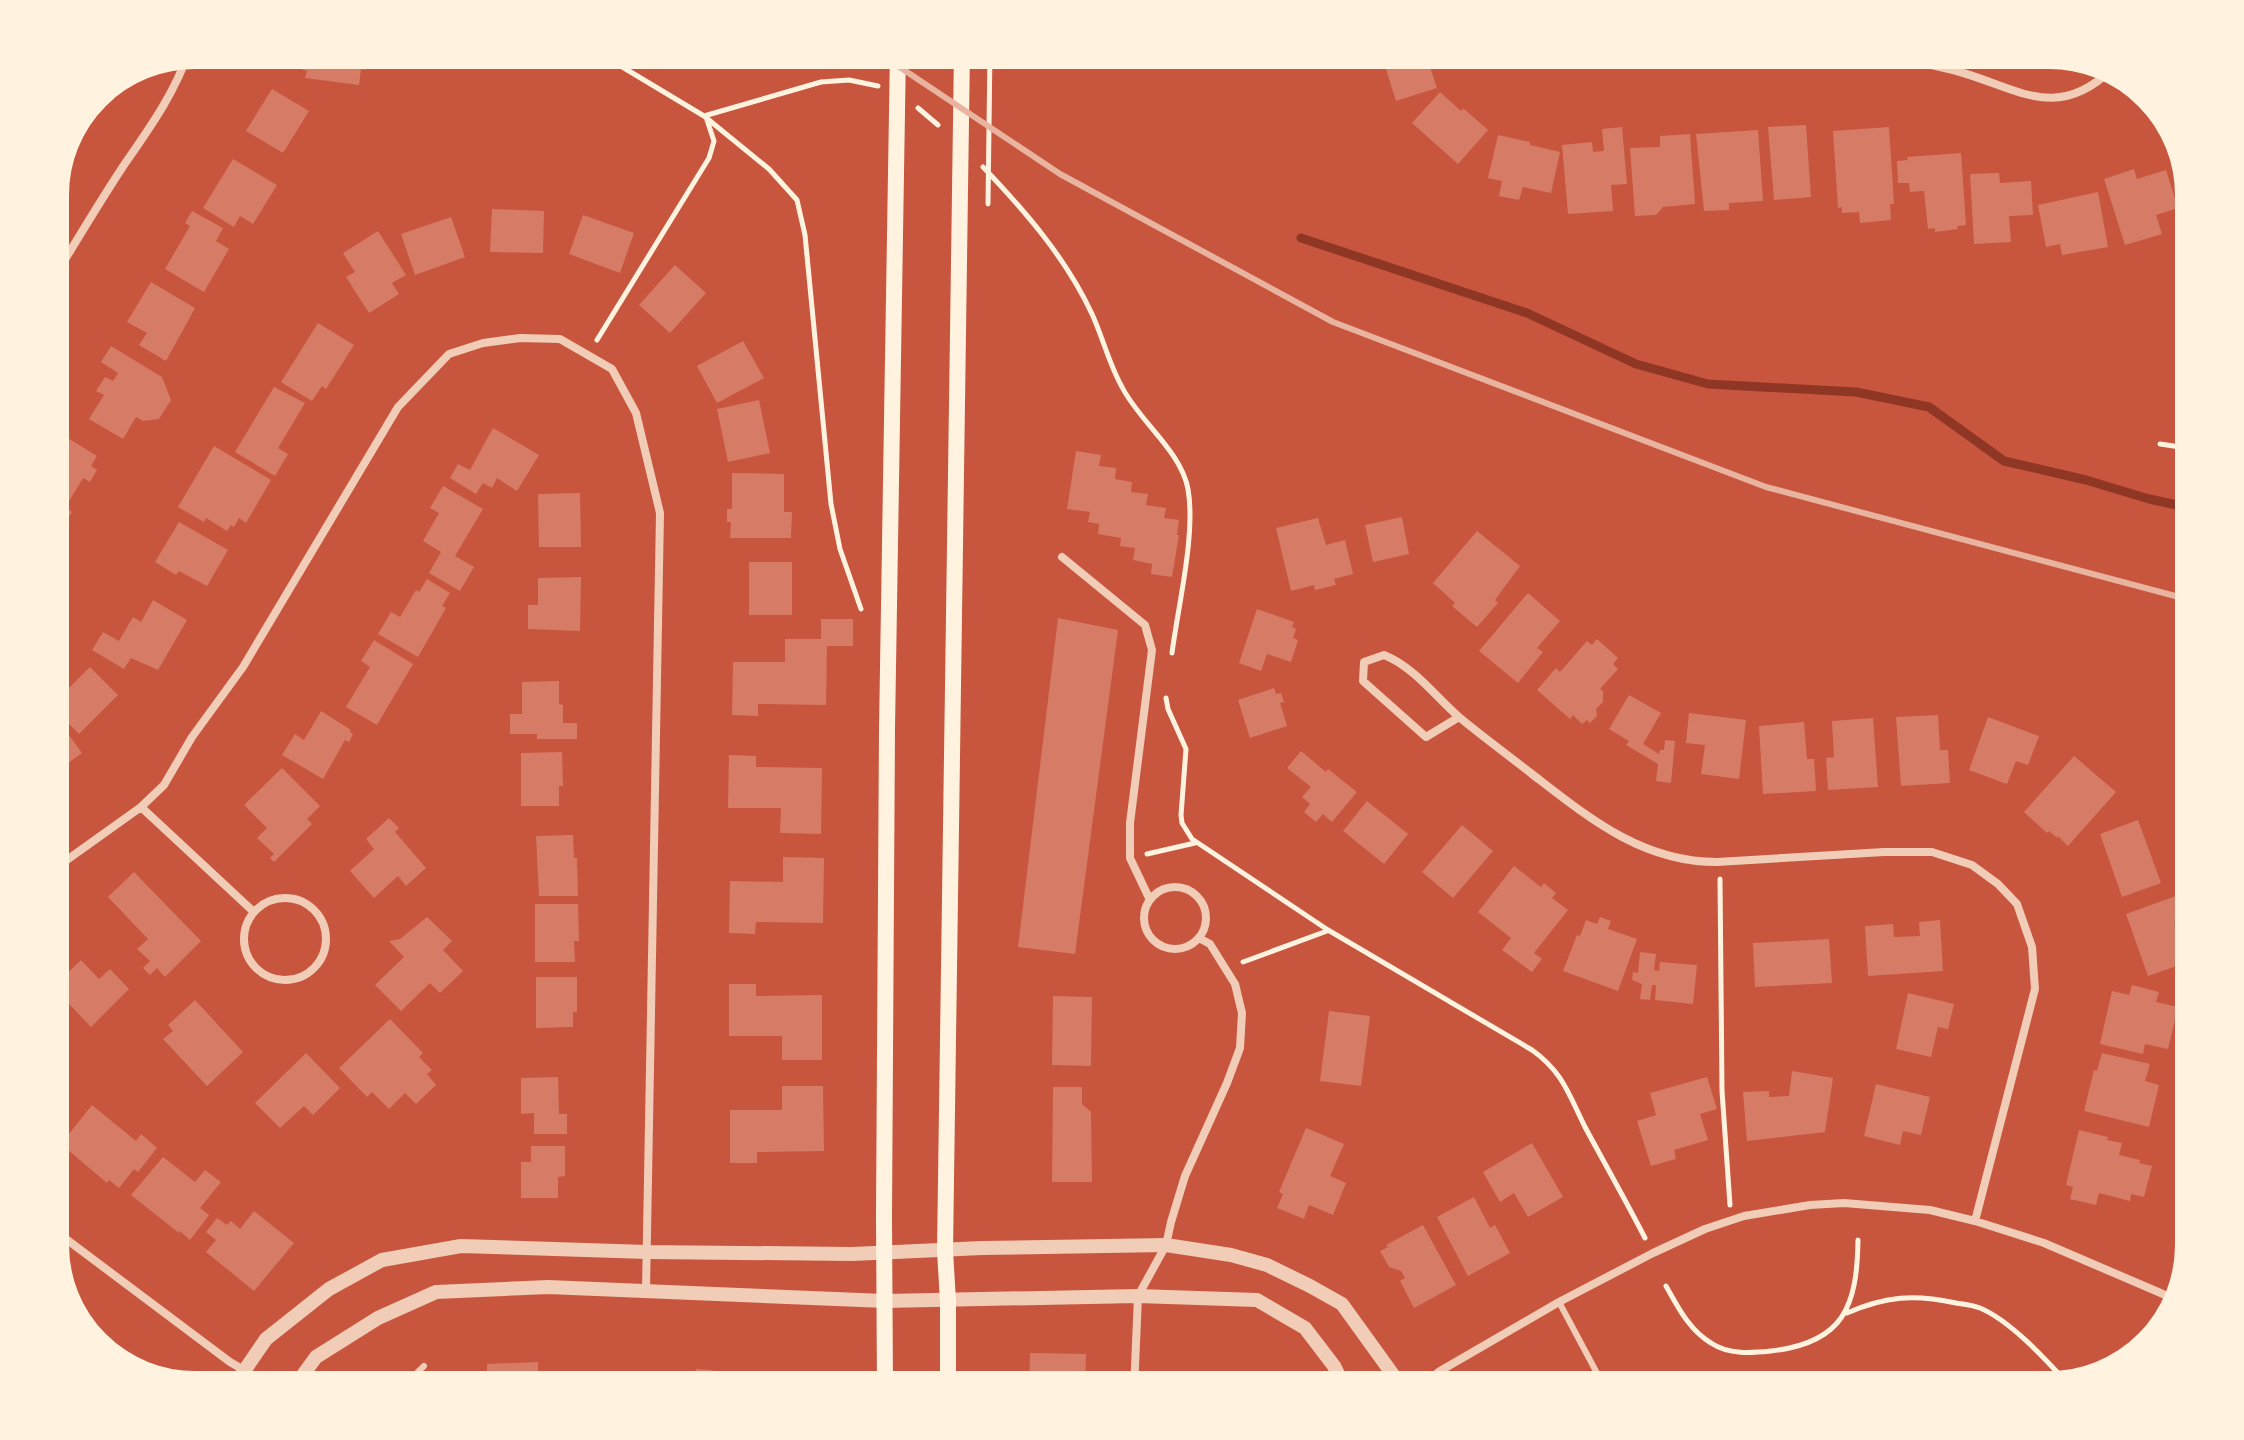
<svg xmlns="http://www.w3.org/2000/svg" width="2244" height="1440" viewBox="0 0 2244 1440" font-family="'Source Serif 4',serif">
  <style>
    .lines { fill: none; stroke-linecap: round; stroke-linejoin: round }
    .stream { stroke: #8f3625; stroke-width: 9 }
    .building { fill: #d67c66 }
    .path { stroke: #fff3e0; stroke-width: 5 }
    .service { stroke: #f1ccb7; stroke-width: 6 }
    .minor { stroke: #f1ccb7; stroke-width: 8 }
    .tertiary { stroke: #f1ccb7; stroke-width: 14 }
    .secondary { stroke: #fff3e0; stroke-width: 16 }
    .rail { stroke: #e9b49f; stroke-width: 6 }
    .rim { fill: none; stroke: #fff3e0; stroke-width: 10 }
  </style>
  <rect width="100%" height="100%" fill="#c8553d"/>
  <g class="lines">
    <path class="stream" d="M1301 238 1527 313 1636 364 1708 384 1856 392 1929 407 2004 461 2086 480 2149 499 2177 505 2194 504"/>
  </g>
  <path class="building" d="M311 50H374V53L369 52 366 70 361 69 359 85 305 78 307 71 303 70 305 53 310 54Z
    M1173 50H1241V55L1173 54Z
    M1380 50H1428L1431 60 1428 61 1437 88 1396 101Z
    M272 89 309 111 283 153 246 131Z
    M1440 92 1461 111 1463 108 1488 130 1458 164 1412 123Z
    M1806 125 1811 197 1774 200 1768 127Z
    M1622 127 1627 184 1611 185 1613 211 1568 214 1562 145 1592 142 1593 152 1604 151 1602 129Z
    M1889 127 1894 204H1890L1891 220 1860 223 1859 212 1842 213V207L1838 208 1833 131Z
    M1758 130 1763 201 1729 203V210L1704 211 1696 134Z
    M1690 134 1695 204 1663 207 1656 215 1635 216 1630 148 1660 147V136Z
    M1498 135 1530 142V145L1560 152 1551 193 1523 187 1519 200 1499 196 1502 181 1488 178Z
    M2178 135 2194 195V198L2164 143Z
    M1961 153 1966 225 1957 226 1958 229 1935 232V228L1928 229 1924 191 1910 192 1909 183H1898L1897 161 1908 160 1907 157Z
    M233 159 277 185 253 224 240 216 234 227 203 208Z
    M2134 169 2137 179 2166 170 2178 208 2156 215 2162 234 2125 245 2104 179Z
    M1999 173 2000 183 2031 181 2033 215 2009 216 2011 242 1974 244 1970 174Z
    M2098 192 2108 247 2062 255 2060 244 2046 247 2038 205Z
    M492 209 544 211 543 253 490 252Z
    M192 211 223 228 216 241 229 249 204 292 165 269 190 226 185 223Z
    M583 215 634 233 620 273 569 254Z
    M451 217 465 257 415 275 401 234Z
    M378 231 406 275 392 283 399 294 369 313 346 277 355 272 343 253Z
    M675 265 706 293 670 333 639 305Z
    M151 282 195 308 166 361 139 345 147 333 127 322Z
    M318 323 354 345 326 389 322 386 312 401 281 382Z
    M743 341 764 378 717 403 697 366Z
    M111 346 162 377 171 400 159 419 143 421 136 417 123 439 89 419 104 395 96 391 105 377 113 381 118 373 101 362Z
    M274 387 305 403 278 448 288 454 275 476 235 452Z
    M759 400 770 453 728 462 717 409Z
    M493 428 539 455 517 491 497 478 492 488 483 483 476 494 450 478 458 464 470 470Z
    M58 432 97 456 91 466 97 470 90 482 83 478 68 503 50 492V445Z
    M214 446 271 480 246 523 239 518 234 527 231 525 227 531 206 518 204 522 178 507Z
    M1076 451 1101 455 1099 466 1116 468 1115 479 1132 482 1131 492 1148 494 1146 505 1166 508 1164 518 1179 520 1177 535H1179L1172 577 1151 574 1152 564 1133 560 1135 548 1120 546 1121 538 1098 534 1099 524 1088 522 1090 512 1067 509Z
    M732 473 784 474V512H792L791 538H730L731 522H727V509H732Z
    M443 486 483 509 455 556 474 567 460 591 429 573 441 552 423 541 439 513 430 508Z
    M580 493 581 547H539L538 494Z
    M50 498 72 512 50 546Z
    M1402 517 1409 554 1373 562 1365 525Z
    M1318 518 1326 545 1345 540 1353 574 1334 579 1336 585 1315 590 1314 585 1291 591 1276 528Z
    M179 522 228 550 207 586 179 571 176 575 155 562Z
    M1477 531 1520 566 1495 600 1498 603 1477 627 1452 606 1455 603 1433 583Z
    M749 562H792V615H749Z
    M581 577 580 631 528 629V605H538V578Z
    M427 579 450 593 442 606 446 608 418 657 378 634 391 612 400 617 416 590 419 592Z
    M1528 593 1560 621 1537 648 1543 652 1518 683 1479 651Z
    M153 600 187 620 158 670 131 658 124 669 92 650 103 632 119 641 133 617 141 622Z
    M1257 609 1294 622 1292 627 1296 629 1293 638 1298 640 1291 662 1267 654 1261 671 1239 663Z
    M1058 618 1118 630 1075 954 1018 947Z
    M821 619H853V646H827L826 705 758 704V716L732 715 733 662H785V639H821Z
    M1597 639 1618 658 1613 664 1618 669 1600 689 1603 691V702L1596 709 1597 716 1590 723 1587 720 1582 724 1573 715 1570 719 1537 690 1556 668 1560 672 1587 641 1592 645Z
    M374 640 413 664 377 725 346 707 370 667 361 661Z
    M90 667 118 695 79 734 50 705V683L65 692Z
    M559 681V704L563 705V723H577V739H537V734H510V714H522V682Z
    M1274 688 1276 694 1281 693 1284 702 1280 703 1287 726 1250 738 1238 700Z
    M1629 695 1661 713 1643 744 1659 754 1660 750H1664L1665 740 1675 741 1671 783 1656 781 1658 764 1626 745 1629 741 1609 729Z
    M321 711 351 730 350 732 353 734 349 742 345 740 323 779 282 755 295 734 304 740Z
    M1689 713 1746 720 1739 779 1701 774 1705 745 1686 743Z
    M1938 715 1940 750H1948L1950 783 1901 786 1896 717Z
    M1988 717 2039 736 2028 765 2016 761 2007 784 1969 770Z
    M1873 718 1878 787 1828 790 1826 758 1834 757 1832 721Z
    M1804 722 1807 759H1814L1816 791 1763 794 1759 726Z
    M50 731 55 738 66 731 82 753 50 776Z
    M1301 751 1326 772 1328 769 1357 792 1332 822 1323 814 1316 822 1304 812 1310 804 1302 797 1311 787 1287 768Z
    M562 752 563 786H559V806H521V753Z
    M729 755 756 756V767L822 768 821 834 780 833 781 808H728Z
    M2074 756 2116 792 2068 846 2058 836 2057 838 2049 831 2047 833 2024 812Z
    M282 768 320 806 307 819 312 824 274 862 270 858 274 854 257 838 267 828 244 805Z
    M1367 801 1408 834 1384 864 1343 831Z
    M389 818 399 828 395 832 426 868 406 886 398 876 374 898 350 871 374 849 366 839Z
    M2138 820 2161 883 2122 897 2100 834Z
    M1462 825 1493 851 1453 898 1422 872Z
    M573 835 574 858H577L578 896H539L536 836Z
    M783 857 824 858 823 923 756 922 755 934 729 933 730 881 783 882Z
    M1514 866 1541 887 1544 883 1556 893 1552 898 1568 910 1534 953 1542 959 1532 972 1502 950 1511 938 1478 912Z
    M134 872 201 941 165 977 157 968 150 975 143 968 150 961 137 949 148 939 108 897Z
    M2176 896 2184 919 2174 922 2188 962 2148 976 2126 914Z
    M535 904H578L579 941H574L575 962H535Z
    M427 917 452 941 443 950 463 971 440 993 430 983 401 1011 375 985 404 957 389 941 400 939Z
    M1600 917 1611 921 1608 929 1637 939 1618 991 1563 971 1577 935 1580 936 1586 920 1597 924Z
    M1940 920 1943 971 1868 976 1865 926 1893 924 1894 937 1920 936 1919 922Z
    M1829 939 1832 983 1755 987 1753 943Z
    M1640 952 1656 954 1654 970 1659 971 1660 962 1697 965 1693 1004 1655 1000 1656 985H1652L1650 1000 1640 999 1642 984 1632 980 1633 972 1638 973Z
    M81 960 99 979 110 969 129 989 91 1027 53 987Z
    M536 977H577V1012H573V1027L536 1028Z
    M729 984H756V996L822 995V1060H782V1036H729Z
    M2132 985 2159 992 2156 1002 2178 1007 2168 1049 2145 1044 2143 1054 2100 1044 2112 991 2129 995Z
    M1908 993 1954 1004 1948 1029 1938 1027 1931 1057 1896 1049Z
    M1053 996 1092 997 1091 1066 1052 1065Z
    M195 1000 243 1052 207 1086 163 1039 173 1031 168 1025Z
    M1329 1011 1370 1016 1361 1086 1320 1081Z
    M390 1019 423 1053 419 1057 432 1070 427 1074 436 1085 416 1104 405 1093 389 1109 372 1092 367 1097 339 1068Z
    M306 1053 340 1088 313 1115 304 1106 280 1128 255 1103Z
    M2102 1053 2150 1064 2145 1081 2159 1085 2149 1127 2084 1111 2094 1070 2097 1071Z
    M1792 1071 1833 1078 1825 1132 1747 1141 1743 1092 1769 1091V1097L1789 1096Z
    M558 1077 559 1114H567V1134H534V1113L521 1114V1078Z
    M1707 1077 1717 1109 1700 1114 1708 1140 1674 1150 1676 1159 1651 1166 1637 1121 1656 1115 1650 1093Z
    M50 1078 69 1094 58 1107 68 1115 50 1137Z
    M1876 1084 1930 1097 1921 1135 1903 1131 1900 1145 1864 1136Z
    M782 1086H823L824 1151 757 1152V1163H730V1110H782Z
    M1053 1087H1082V1104L1091 1112 1092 1182H1052Z
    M92 1105 136 1141 141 1134 157 1148 138 1172 134 1169 119 1188 109 1180 107 1183 61 1144Z
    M1306 1128 1344 1144 1330 1176 1346 1183 1333 1215 1309 1205 1304 1219 1277 1208 1283 1194 1279 1192Z
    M2079 1130 2108 1137 2107 1140 2122 1143 2119 1155 2140 1160 2139 1163 2152 1166 2144 1197 2131 1194 2130 1201 2099 1193 2096 1205 2070 1199 2073 1187 2066 1185Z
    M1532 1143 1563 1197 1528 1217 1514 1193 1500 1202 1483 1172Z
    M531 1146H565V1176L558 1177V1198H521V1162H531Z
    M163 1157 195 1182 205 1170 221 1182 200 1208 209 1215 190 1240 180 1231 179 1233 131 1195Z
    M1474 1197 1490 1228 1495 1225 1510 1253 1468 1276 1437 1217Z
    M254 1211 294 1243 254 1291 206 1252 216 1240 206 1232 217 1218 227 1225 231 1221 240 1229Z
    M1423 1225 1456 1285 1414 1308 1400 1281 1405 1278 1401 1271 1389 1267 1380 1251 1388 1247 1386 1245Z
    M1030 1353 1086 1354 1085 1390H1029Z
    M538 1362V1390H487V1364Z
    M696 1369 712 1370 724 1390H640V1380L695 1379Z
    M1265 1374 1266 1390H1205V1375Z"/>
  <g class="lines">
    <path class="path" d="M594 50 704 116 769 169 797 200 805 235 831 504 840 549 861 609
      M918 108 938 125
      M704 116 821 82 849 80 878 86
      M983 167C1025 211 1066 258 1092 314 1103 338 1109 364 1122 387 1139 421 1181 451 1188 489 1196 534 1178 606 1172 653
      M988 204 990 50
      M597 340 709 158 714 141 707 120
      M2160 444 2194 449
      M1166 698 1168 709 1186 749 1181 815 1182 823 1192 839 1328 930 1532 1050C1563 1072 1569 1095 1585 1127 1605 1164 1626 1201 1645 1238
      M1147 854 1195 843
      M1720 879 1722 1091 1730 1205
      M1243 962 1327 931
      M1666 1286C1678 1307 1689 1330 1711 1343 1729 1355 1751 1353 1771 1351 1844 1343 1857 1306 1858 1240
      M1847 1313C1886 1296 1914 1294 1956 1303 1963 1304 1973 1305 1980 1308 2011 1321 2046 1360 2069 1385"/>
    <path class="service" d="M1559 1302 1606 1390
      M399 1390 424 1366"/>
    <path class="minor" d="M1542 50 1565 58 1596 61 1637 60 1774 50
      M1844 50C1880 54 1917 61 1953 70 2015 86 2055 124 2112 69
      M50 284C74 245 97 206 122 168 148 130 174 95 189 51
      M1062 557 1145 625 1152 650 1130 823V858L1150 900
      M1459 717 1426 737 1363 681 1364 662 1384 655C1414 667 1435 696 1459 717 1483 737 1508 755 1532 774 1589 818 1642 862 1717 862L1884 852H1932L1972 865 1998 884 2017 904 2032 947 2035 989 1975 1221
      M141 807 254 912
      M50 872 141 807 164 785 192 737 243 667 398 407 449 354 483 343 520 338 560 339 612 369 636 413 660 513 646 1290
      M1144 918a31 31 0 1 1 62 0a31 31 0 1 1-62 0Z
      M244 939a41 41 0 1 1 82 0a41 41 0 1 1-82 0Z
      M50 1227 230 1362 278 1390
      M1134 1390 1138 1296 1166 1245 1171 1222 1185 1176 1227 1083 1240 1048 1242 1013 1235 984 1210 944 1199 938
      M1415 1390 1440 1371 1559 1302 1653 1253 1705 1229 1744 1216 1810 1205 1844 1203 1930 1210 1975 1221 2044 1243 2177 1300"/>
    <path class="tertiary" d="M231 1390 266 1339 329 1289 382 1260 461 1246 647 1252 852 1254 982 1248 1166 1245 1231 1255 1267 1265 1310 1286 1342 1304 1404 1390
      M292 1390 316 1357 378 1318 436 1292 548 1287 885 1301 1138 1296 1257 1300 1305 1328 1334 1366 1346 1390"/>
    <path class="secondary" d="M885 1390 884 1216 887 729 898 50
      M948 1390V1301L945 1251 962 50"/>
    <path class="rail" d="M874 50 1060 174 1333 322 1766 487 2194 601"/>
  </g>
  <path d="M0 0H2244V1440H0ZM195 64H2049A131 131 0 0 1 2180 195V1245A131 131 0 0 1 2049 1376H195A131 131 0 0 1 64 1245V195A131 131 0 0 1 195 64Z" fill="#fff3e0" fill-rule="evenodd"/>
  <path class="rim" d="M195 64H2049A131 131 0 0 1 2180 195V1245A131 131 0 0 1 2049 1376H195A131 131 0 0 1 64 1245V195A131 131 0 0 1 195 64Z"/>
</svg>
